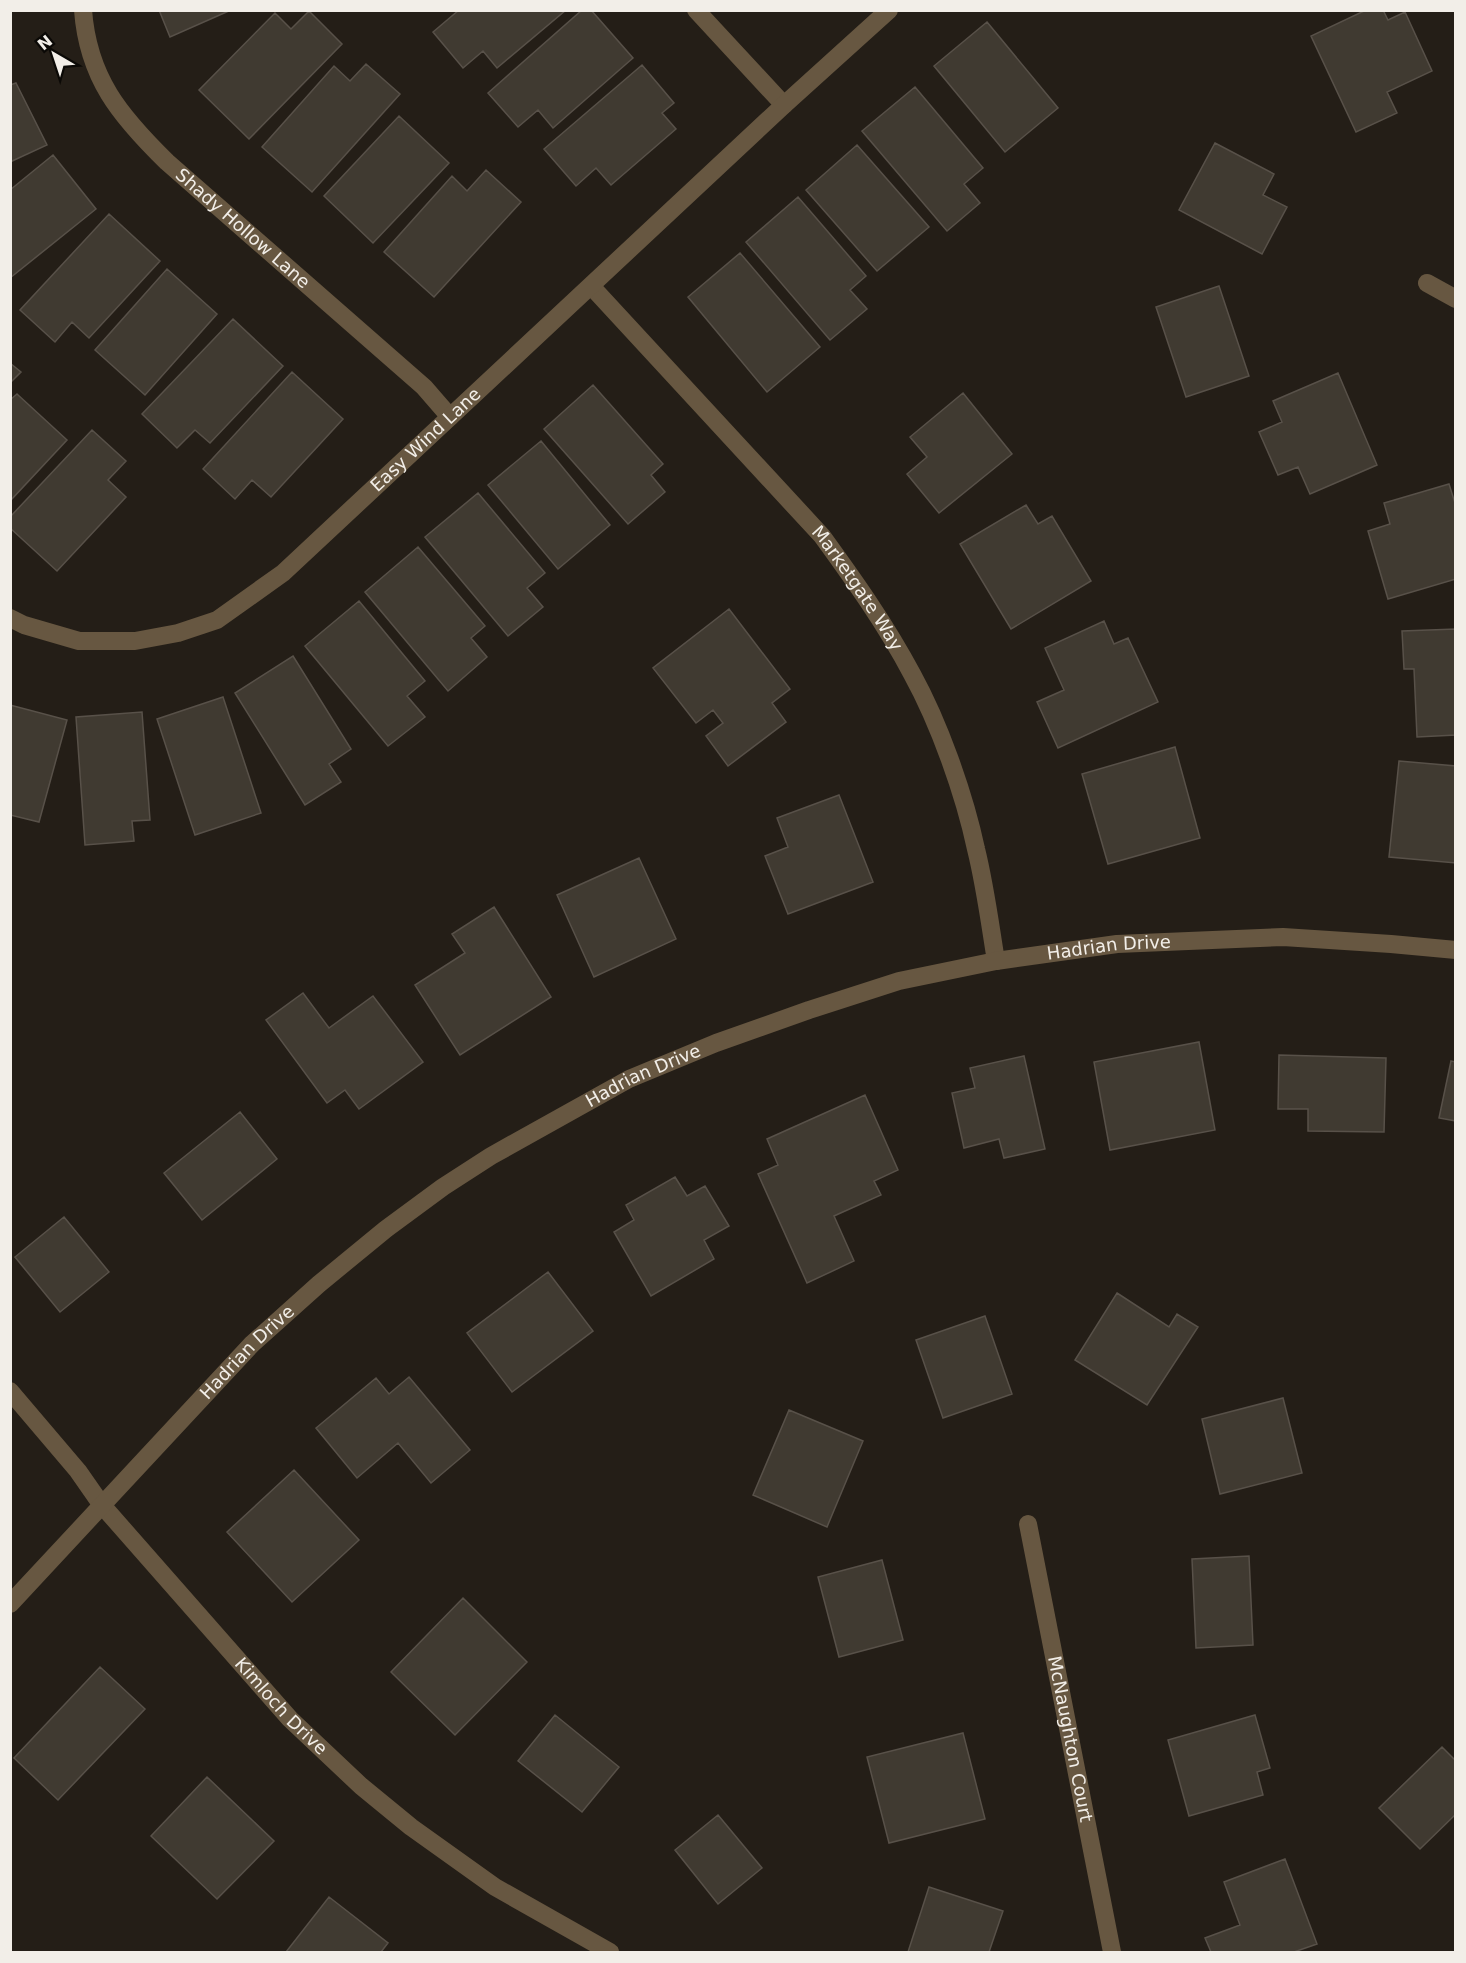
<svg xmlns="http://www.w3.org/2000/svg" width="1466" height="1963" viewBox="0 0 1466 1963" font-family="'DejaVu Sans',sans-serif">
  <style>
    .building { fill: #403a31; stroke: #585149; stroke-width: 1.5 }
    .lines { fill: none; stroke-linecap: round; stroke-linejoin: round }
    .street { stroke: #675741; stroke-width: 18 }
    .labels { text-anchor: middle; stroke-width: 4.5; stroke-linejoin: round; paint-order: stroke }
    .street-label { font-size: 18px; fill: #f2eee8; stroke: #0b0906 }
  </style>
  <rect width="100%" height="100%" fill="#241e17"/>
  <path class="building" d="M159 10H231L170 37Z
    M459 10H566L497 68 483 51 463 68 433 32Z
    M582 10H591L633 58 553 128 538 110 518 127 488 93Z
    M1366 10H1383L1388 20 1405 12 1432 71 1387 92 1397 113 1356 132 1311 36Z
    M309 11 342 44 249 139 199 90 275 13 291 29Z
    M987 22 1058 108 1005 152 934 66Z
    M366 64 400 94 312 192 262 147 334 66 350 81Z
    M642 65 674 103 662 113 676 129 611 185 596 168 576 186 544 149Z
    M16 83 47 145 10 162V85Z
    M915 87 983 168 964 184 980 203 947 231 862 131Z
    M399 116 449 163 373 243 324 196Z
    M1215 143 1274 174 1263 195 1287 207 1262 254 1179 210Z
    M857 145 929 227 877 271 806 190Z
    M53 155 96 209 10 278V190Z
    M486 170 521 202 434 297 384 252 452 176 467 191Z
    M798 197 866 276 850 290 867 309 830 340 746 242Z
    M109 214 160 261 89 338 72 322 55 342 20 310Z
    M740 253 820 347 767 392 688 297Z
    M167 269 217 314 145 395 95 350Z
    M1219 286 1249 376 1186 397 1156 307Z
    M233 319 283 366 210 443 195 430 177 448 142 414Z
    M10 363 21 372 10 383Z
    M292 372 343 419 271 497 252 480 235 499 203 469Z
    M1338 373 1377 465 1310 494 1298 467 1278 475 1259 432 1282 422 1273 401Z
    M593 385 663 464 651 475 665 492 628 524 544 429Z
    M963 393 1012 454 939 513 907 474 927 457 910 437Z
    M17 394 67 440 10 501V400Z
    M92 430 126 461 108 480 126 497 57 571 10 528V517Z
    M541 441 610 525 558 569 488 485Z
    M1449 484 1456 506V579L1388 599 1368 531 1390 524 1384 503Z
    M478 493 545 573 527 588 543 607 508 636 425 537Z
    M1026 505 1038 524 1052 516 1091 581 1011 629 960 544Z
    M418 547 485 626 471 638 487 657 448 691 365 592Z
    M359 601 425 681 407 696 425 717 388 746 305 646Z
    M729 609 790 689 772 703 786 722 728 766 706 736 723 723 713 710 696 723 653 668Z
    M1104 621 1114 644 1128 638 1158 702 1058 748 1037 702 1064 690 1045 648Z
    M1456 629V735L1417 737 1414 669H1404L1402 631Z
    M293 656 351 749 329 764 341 782 305 805 235 693Z
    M223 697 261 813 195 835 157 719Z
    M10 705 67 720 39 822 10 815Z
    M142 712 150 820 132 821 134 841 85 845 76 717Z
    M1175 747 1200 838 1108 864 1082 774Z
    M1399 761 1456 766V863L1389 857Z
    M839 795 873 882 788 914 765 856 788 847 777 818Z
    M639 858 676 939 594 977 557 895Z
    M494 907 551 997 460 1055 415 985 465 953 452 934Z
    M303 993 329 1028 373 996 423 1062 359 1109 345 1090 327 1103 266 1020Z
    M1199 1042 1215 1130 1110 1150 1094 1062Z
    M1279 1055 1386 1058 1384 1132 1308 1131V1109H1278Z
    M1024 1056 1045 1149 1004 1158 999 1139 964 1148 952 1093 975 1088 970 1068Z
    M1451 1061 1456 1062V1121L1439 1118Z
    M865 1095 898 1170 874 1181 881 1195 834 1216 854 1261 807 1283 758 1174 778 1165 767 1139Z
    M240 1112 277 1159 202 1220 164 1173Z
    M675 1177 687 1196 705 1186 729 1226 704 1240 714 1259 651 1296 614 1232 634 1220 626 1205Z
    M64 1217 109 1272 60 1312 15 1257Z
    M548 1272 593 1331 512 1392 467 1333Z
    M1117 1293 1169 1327 1177 1314 1198 1327 1147 1405 1075 1360Z
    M985 1316 1012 1394 943 1418 916 1340Z
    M409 1377 470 1450 431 1483 398 1443 357 1478 316 1428 376 1378 389 1394Z
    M1283 1398 1302 1473 1220 1494 1202 1419Z
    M789 1410 863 1441 827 1527 753 1495Z
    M294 1470 359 1540 292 1602 227 1532Z
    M1249 1556 1253 1645 1196 1648 1192 1559Z
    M882 1560 903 1640 839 1657 818 1577Z
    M463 1598 527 1662 455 1735 391 1672Z
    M100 1667 145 1709 58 1800 14 1758Z
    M555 1715 619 1767 582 1812 518 1761Z
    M1255 1715 1270 1768 1257 1772 1263 1795 1189 1816 1168 1740Z
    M963 1733 985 1819 889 1843 867 1757Z
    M1442 1747 1456 1761V1814L1420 1849 1379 1808Z
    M207 1777 274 1841 217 1899 151 1836Z
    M718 1815 762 1868 718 1904 675 1850Z
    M1285 1859 1317 1944 1294 1952H1211L1205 1938 1240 1925 1224 1882Z
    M929 1887 1003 1911 989 1952H908Z
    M329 1897 388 1943 381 1952H286Z"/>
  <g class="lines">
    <g class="street">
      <path id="s1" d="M83 10C88 78 120 116 167 162L424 387 450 417"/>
      <path d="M696 10 784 105"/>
      <path d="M1427 283 1456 299"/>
      <path id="s2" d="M592 287 822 536C854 580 886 625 912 674 939 723 964 793 976 849 985 885 990 924 996 961"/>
      <path id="s3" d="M10 618 24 625 79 641H135L178 633 217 620 283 573 784 105 889 10"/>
      <path id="s4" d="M10 1391 78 1471 101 1504 290 1719 361 1786 411 1827 495 1887 610 1952"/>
      <path id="s5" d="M1028 1524 1112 1952"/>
      <path id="s6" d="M10 1604 252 1344 319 1284 386 1229 443 1187 491 1156 629 1079 716 1043 809 1010 899 981 996 961 1117 944 1283 937 1391 944 1456 950"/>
    </g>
  </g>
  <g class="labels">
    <g class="street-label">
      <text dy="6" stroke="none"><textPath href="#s1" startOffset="279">Shady Hollow Lane</textPath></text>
      <text dy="6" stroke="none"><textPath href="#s3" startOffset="490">Easy Wind Lane</textPath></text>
      <text dy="6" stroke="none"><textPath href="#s2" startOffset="402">Marketgate Way</textPath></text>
      <text dy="6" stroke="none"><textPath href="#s6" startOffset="1318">Hadrian Drive</textPath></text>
      <text dy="6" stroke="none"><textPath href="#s6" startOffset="832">Hadrian Drive</textPath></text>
      <text dy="6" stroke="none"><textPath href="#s6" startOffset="346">Hadrian Drive</textPath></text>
      <text dy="6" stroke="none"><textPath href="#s4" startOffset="416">Kimloch Drive</textPath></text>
      <text dy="6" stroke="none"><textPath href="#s5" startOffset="219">McNaughton Court</textPath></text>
    </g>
  </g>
  <rect width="1466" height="1963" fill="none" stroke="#f2eee8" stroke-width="24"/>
  <g transform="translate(54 54) rotate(321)" stroke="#0b0906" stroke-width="4.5" paint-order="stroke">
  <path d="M0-4.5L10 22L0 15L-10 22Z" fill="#f2eee8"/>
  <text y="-9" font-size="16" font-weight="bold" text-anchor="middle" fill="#f2eee8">N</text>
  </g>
</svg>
